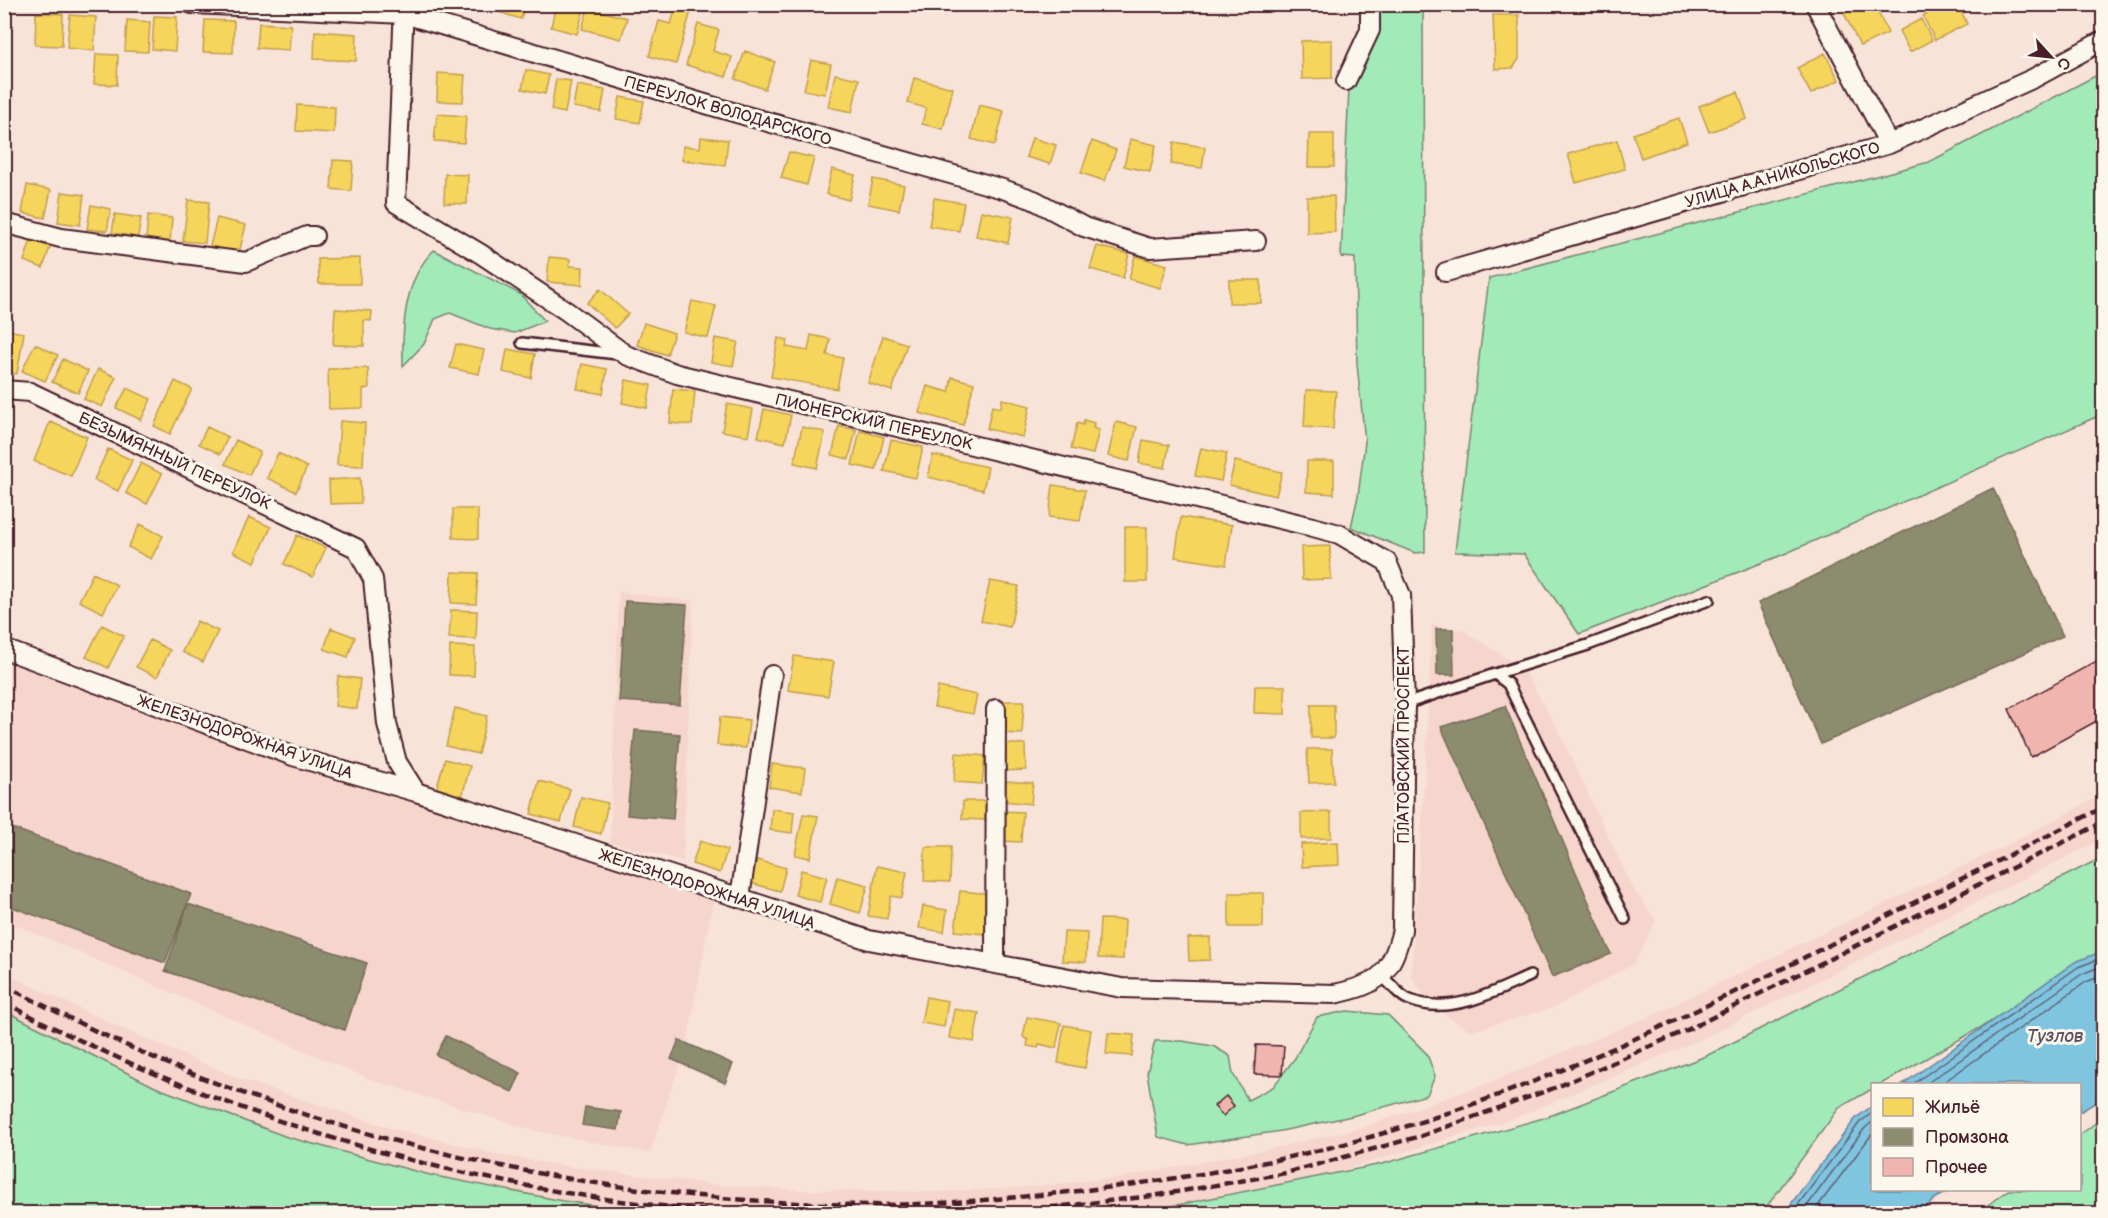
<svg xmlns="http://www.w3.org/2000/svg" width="2108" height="1218" viewBox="0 0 2108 1218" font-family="'Balsamiq Sans',sans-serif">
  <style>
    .built { fill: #f6d5cc }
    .green { fill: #a2eab8; stroke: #768472; stroke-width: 1.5 }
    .water { fill: #7fc5e0; stroke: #6a8398; stroke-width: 1.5 }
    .homes { fill: #f6d55c; stroke: #c29e4d; stroke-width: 1.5 }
    .industry { fill: #8c8c6e; stroke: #786b5a; stroke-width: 1.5 }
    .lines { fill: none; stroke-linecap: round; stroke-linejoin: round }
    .shore { stroke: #5f6173; stroke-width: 1.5 }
    .building { fill: #f0b5ae; stroke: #4a1f2b; stroke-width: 1.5 }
    .lane-casing { stroke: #4a1f2b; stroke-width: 14 }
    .street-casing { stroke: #4a1f2b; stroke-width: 22 }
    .lane { stroke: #fbf7ec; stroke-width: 9 }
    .street { stroke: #fbf7ec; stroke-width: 18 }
    .rail { stroke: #4a1f2b; stroke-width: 4.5; stroke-dasharray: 9 4.5; stroke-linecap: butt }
    .labels { text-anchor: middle; stroke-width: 6; stroke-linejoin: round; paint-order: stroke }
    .street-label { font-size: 16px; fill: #4a1f2b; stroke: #fbf7ec }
    .water-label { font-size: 18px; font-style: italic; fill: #5a5161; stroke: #fbf7ec }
  </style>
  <rect width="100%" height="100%" fill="#f8e3d9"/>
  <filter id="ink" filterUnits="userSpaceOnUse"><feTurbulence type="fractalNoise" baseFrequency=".0167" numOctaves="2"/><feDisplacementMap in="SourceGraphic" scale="12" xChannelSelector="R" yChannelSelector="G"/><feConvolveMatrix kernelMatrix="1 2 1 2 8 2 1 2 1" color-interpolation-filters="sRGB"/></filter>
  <g filter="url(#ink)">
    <path class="built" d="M619 592 693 601 683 861 610 842Z
      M1432 625 1463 630 1523 669 1556 726 1632 887 1656 920 1635 963 1553 1008 1471 1031 1432 1006 1411 977 1425 774Z
      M5 660 302 766 713 900 687 1044 733 1064 725 1083 680 1064 650 1153 535 1131 369 1079 5 920Z
      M2103 794V839L1697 1041 1513 1119 1324 1176 1132 1213 650 1214 563 1201 430 1175 287 1137 155 1087 5 1011 4 973 128 1031 242 1080 391 1128 501 1155 557 1165 717 1185 799 1190 937 1192 1015 1188 1119 1178 1279 1147 1364 1127 1486 1084 1651 1016 2005 846Z"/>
    <path class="green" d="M1378 5H1423L1425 552 1415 553 1351 527 1358 496 1365 442 1357 364 1355 258 1341 257 1349 88 1379 33Z
      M2103 72V414L1782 555 1579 634 1524 554 1455 552 1489 278 1929 162Z
      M434 250 520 294 545 321 515 333 490 329 450 313 435 319 424 344 403 366C402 327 404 279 434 250Z
      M2103 857V958L1881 1084H1872V1089L1839 1108 1762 1213 1132 1214 1382 1164 1547 1117 1706 1056Z
      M5 1011 155 1087 287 1137 430 1175 563 1201 650 1213H5Z
      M1347 1011 1388 1015 1427 1054 1435 1076 1427 1095 1352 1116 1281 1131 1188 1145 1158 1137 1147 1073 1155 1041H1182L1213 1046 1230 1056 1233 1074 1248 1100 1273 1087 1295 1058 1317 1017Z
      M2103 1117V1213H1977L2008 1190H2080V1135Z"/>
    <path class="water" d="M2103 951V1098L2080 1112V1084H1903L2075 962Z
      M1872 1106V1190H1950L1934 1199 1922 1213H1784L1856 1118Z"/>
    <path class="homes" d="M497 4H525L521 19 495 11Z
      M556 4 585 5 577 34 551 27Z
      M677 4H693L676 64 649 56 659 21 671 24Z
      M1863 4H1874L1888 33 1860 46 1844 13Z
      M1946 4H1958L1967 24 1935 40 1923 16Z
      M588 8 627 18 621 39 582 29Z
      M36 13 63 14 62 46 35 45Z
      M70 15 96 17 94 51 67 48Z
      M1493 15H1519V59L1513 68 1495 69Z
      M154 16 177 17 175 51 152 49Z
      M1921 19 1932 40 1910 52 1899 31Z
      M127 20 150 22 148 52 125 51Z
      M205 20 234 21 233 53 203 52Z
      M259 23 291 25 289 50 257 48Z
      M698 24 719 30 713 51 732 57 726 77 686 65Z
      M315 31 357 34 356 61 314 59Z
      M1332 40V78L1302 79 1301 41Z
      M745 51 775 62 765 89 735 79Z
      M1825 53 1839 80 1811 94 1797 68Z
      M96 54 118 55 117 85 94 84Z
      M811 60 831 64 825 94 804 90Z
      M526 70 549 75 545 94 522 89Z
      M438 73 465 75 463 102 437 101Z
      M835 74 859 79 852 112 828 107Z
      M914 78 953 88 943 129 922 124 926 108 908 103Z
      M556 79 571 81 565 113 551 110Z
      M577 85 605 90 601 112 573 107Z
      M1738 92 1747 119 1709 132 1699 106Z
      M620 97 644 101 640 123 616 119Z
      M297 105 335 107 334 133 296 131Z
      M979 105 1004 111 995 145 971 139Z
      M437 114 466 116 464 143 434 141Z
      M1679 118 1687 142 1641 158 1633 134Z
      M1309 134H1334V167H1308Z
      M701 137 728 140 725 165 682 160 683 146 700 148Z
      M1032 138 1056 145 1050 164 1026 157Z
      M1130 139 1156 145 1150 172 1124 166Z
      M1617 140 1625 169 1576 183 1568 154Z
      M1092 141 1116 150 1105 181 1081 173Z
      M1174 142 1205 147 1202 168 1171 164Z
      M789 152 814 158 807 185 781 178Z
      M333 160 353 161 351 191 331 189Z
      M832 169 855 175 849 200 826 194Z
      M445 174 468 175 467 204 444 203Z
      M873 179 904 185 899 210 868 204Z
      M27 185 51 190 45 218 22 213Z
      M62 192 84 195 80 225 58 222Z
      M1334 196 1335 232 1307 233V197Z
      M934 198 964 203 959 231 929 226Z
      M188 200 209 202 205 243 183 241Z
      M91 205 111 209 107 231 87 229Z
      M981 211 1013 217 1008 243 976 236Z
      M115 214 141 218 138 237 112 233Z
      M148 215 172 218 170 242 146 240Z
      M217 218 246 225 239 253 210 246Z
      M31 240 50 247 43 268 24 261Z
      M1097 246 1129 254 1123 278 1090 269Z
      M1135 256 1167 265 1160 288 1129 279Z
      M549 257 570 259 569 266 583 267 582 285 547 282Z
      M360 258V284H319L318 259Z
      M1229 280H1261V303H1229Z
      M600 289 628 314 615 328 587 303Z
      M692 301 716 306 708 338 684 332Z
      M335 309 372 311 371 321 364 320V346L333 345Z
      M644 323 674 333 667 355 637 345Z
      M7 330 24 333 17 374 4 372V343Z
      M811 335 830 339 827 355 843 358 837 389 771 377 778 338 788 340 786 347 808 351Z
      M883 336 907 344 892 391 868 383Z
      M715 338 738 342 733 366 711 362Z
      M35 344 58 355 45 381 22 371Z
      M456 344 484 350 479 374 450 368Z
      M507 349 535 354 531 378 503 372Z
      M63 359 88 371 78 393 52 382Z
      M582 364 607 369 603 394 577 389Z
      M368 368 369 388 363 389V408L329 409 328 369Z
      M98 369 116 377 102 407 84 399Z
      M952 377 974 383 963 425 919 413 927 386 949 392Z
      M626 380 651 385 647 408 622 403Z
      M175 381 192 389 170 434 154 426Z
      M127 388 151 399 141 420 116 408Z
      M673 389 695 391 692 425 670 423Z
      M1306 390 1336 391 1333 429 1304 427Z
      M1002 399 1030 406 1023 437 987 429 992 406 1001 408Z
      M727 404 753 409 748 436 722 431Z
      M764 409 791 415 785 443 758 437Z
      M1084 420 1094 423 1093 428 1099 430 1093 454 1071 449 1077 423 1083 425Z
      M340 421 365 423 363 466 337 465Z
      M50 422 87 437 71 476 34 461Z
      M1116 422 1137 427 1129 461 1108 456Z
      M839 426 856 430 849 459 832 455Z
      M207 427 228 437 220 454 199 444Z
      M802 427 825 432 817 468 794 463Z
      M860 431 884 437 876 470 852 465Z
      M236 440 260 452 249 475 225 464Z
      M891 440 923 447 916 478 884 471Z
      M1143 440 1169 445 1165 468 1139 463Z
      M1201 448 1227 453 1221 481 1195 476Z
      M108 449 132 460 118 491 94 480Z
      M278 453 307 467 296 492 267 478Z
      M933 455 988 467 983 490 928 477Z
      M1235 461 1282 472 1276 496 1229 485Z
      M1307 461H1334V494L1306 492Z
      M141 463 162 474 147 504 126 493Z
      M360 478 361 503 330 504 329 480Z
      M1053 485 1085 490 1080 521 1049 517Z
      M453 509H478V539L453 538Z
      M249 517 271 527 255 562 233 552Z
      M1181 517 1232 525 1226 565 1175 557Z
      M140 524 163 536 151 559 128 547Z
      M1125 527H1147V582H1125Z
      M297 535 326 548 313 577 284 564Z
      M1330 546 1331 579 1302 580 1301 547Z
      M452 572 478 573 476 604 451 603Z
      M93 573 117 585 103 613 79 601Z
      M990 581 1019 586 1010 627 981 621Z
      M451 610 477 611 476 639 449 638Z
      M197 621 218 631 203 662 182 652Z
      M102 625 124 636 108 668 86 657Z
      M331 628 355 637 348 657 324 649Z
      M150 640 170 650 157 677 136 667Z
      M450 646 475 647 474 676 449 675Z
      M794 656 834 662 828 696 788 690Z
      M338 676 360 679 357 709 335 706Z
      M1255 686H1285V714L1254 713Z
      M938 687 977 695 973 714 934 707Z
      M1003 701H1024L1022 734 1001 733Z
      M1311 705H1334V738H1311Z
      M455 708 487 716 478 754 446 746Z
      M720 717 749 720 746 748 717 745Z
      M1003 744H1025L1026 770 1003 771Z
      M1307 749H1332L1334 782 1309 783Z
      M956 753 985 756 982 784 954 782Z
      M445 759 470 766 462 797 436 790Z
      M772 764 805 768 802 792 769 787Z
      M539 781 570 789 561 822 531 814Z
      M1006 781 1033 783 1031 804 1004 801Z
      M581 797 608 803 601 834 574 827Z
      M963 801H986L985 820 962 819Z
      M772 809 794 812 792 833 770 830Z
      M1001 811 1023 812 1021 842 1000 841Z
      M1331 812V838L1301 839V813Z
      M803 814 818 816 810 858 795 855Z
      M700 841 727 850 720 873 692 864Z
      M1338 842 1339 865 1302 867 1301 844Z
      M925 847H951L950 882 924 881Z
      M757 860 786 868 780 891 750 883Z
      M877 866 907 872 902 898 891 896 887 919 868 916Z
      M801 870 827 877 820 902 795 895Z
      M837 877 868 885 860 913 830 904Z
      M960 891 990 894 985 934 955 931Z
      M1229 893H1263V927H1229Z
      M923 906 947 910 944 932 919 928Z
      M1100 919 1125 920 1123 959 1098 958Z
      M1064 932 1087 933 1086 962 1062 961Z
      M1210 937V960L1189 961 1188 938Z
      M926 997 948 1001 944 1027 921 1023Z
      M954 1009 979 1013 974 1042 949 1038Z
      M1027 1017 1061 1023 1056 1048 1039 1044 1038 1048 1027 1046 1028 1040 1023 1037Z
      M1064 1025 1091 1030 1085 1068 1058 1063Z
      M1108 1033 1134 1035 1132 1056 1106 1054Z"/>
    <path class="industry" d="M1993 488 2063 636 1821 744 1758 603Z
      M625 601 687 605 680 705 619 701Z
      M1436 629H1453L1454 675H1437Z
      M1505 706 1611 954 1552 977 1441 727Z
      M635 730 680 734 673 819 627 815Z
      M4 825 191 894 165 963 4 904Z
      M188 904 367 963 345 1030 165 971Z
      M446 1036 521 1073 512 1092 436 1055Z
      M679 1040 733 1064 725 1083 671 1059Z
      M585 1107 621 1112 618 1130 582 1125Z"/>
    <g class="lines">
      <path class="shore" d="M1913 1084 2078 967 2104 957
        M1926 1084 2082 974 2104 965
        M1941 1084 2086 982 2104 975
        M1791 1214 1860 1122 1872 1113
        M1801 1214 1865 1128 1872 1122
        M1812 1214 1872 1134"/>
    </g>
    <path class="building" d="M2104 657V717L2031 757 2009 709Z
      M1256 1045 1284 1046 1282 1075 1254 1074Z
      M1226 1096 1234 1106 1223 1116 1214 1106Z"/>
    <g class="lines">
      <defs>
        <path id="lane" d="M522 343 617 354
          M1495 674 1588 645 1709 600
          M1405 704 1495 674 1508 684 1625 919
          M1382 976C1390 983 1400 997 1410 1000 1450 1016 1494 992 1530 976"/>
        <path id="street" d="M192 4 404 14 719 108 1003 189 1034 200 1084 227 1150 248 1256 241
          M1815 4 1889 144
          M1346 81 1370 30V4
          M4 223 61 238 246 262 307 236H314
          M1446 272 1889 144 2034 78 2104 40
          M4 390 30 392 356 548 373 579 387 724 397 762 416 792
          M4 649 293 756 416 792 869 940 1122 988 1334 994C1378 985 1391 975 1402 930L1405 704 1401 595 1387 562 1339 534 1313 527 677 374 626 355 565 310 481 254 396 203 404 4
          M740 898 772 675
          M995 964 996 709"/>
      </defs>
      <use href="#lane" class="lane-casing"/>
      <use href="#street" class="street-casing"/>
      <use href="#lane" class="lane"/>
      <use href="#street" class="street"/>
      <path class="rail" d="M4 985C79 1024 157 1062 237 1091 439 1165 654 1203 869 1205 935 1205 1003 1199 1069 1192 1187 1179 1304 1159 1417 1123 1566 1076 1707 1007 1845 937 1931 894 2018 851 2104 807
        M4 1002C236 1126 504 1202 766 1214
        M969 1214 1010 1212 1153 1196 1286 1173 1421 1136 1557 1087 1687 1030 2104 822"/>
    </g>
  </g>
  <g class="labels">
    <g class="street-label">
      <text transform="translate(728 110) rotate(16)" y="6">ПЕРЕУЛОК ВОЛОДАРСКОГО</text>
      <text transform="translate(1782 174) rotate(-16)" y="6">УЛИЦА А.А.НИКОЛЬСКОГО</text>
      <text transform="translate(874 421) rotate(13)" y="6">ПИОНЕРСКИЙ ПЕРЕУЛОК</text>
      <text transform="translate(175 460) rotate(25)" y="6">БЕЗЫМЯННЫЙ ПЕРЕУЛОК</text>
      <text transform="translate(245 736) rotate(19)" y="6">ЖЕЛЕЗНОДОРОЖНАЯ УЛИЦА</text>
      <text transform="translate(1403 745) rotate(-90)" y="6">ПЛАТОВСКИЙ ПРОСПЕКТ</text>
      <text transform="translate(707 888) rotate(18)" y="6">ЖЕЛЕЗНОДОРОЖНАЯ УЛИЦА</text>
    </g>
    <g class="water-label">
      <text x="2055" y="1042">Тузлов</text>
    </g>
  </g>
  <rect width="2108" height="1218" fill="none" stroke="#fbf7ec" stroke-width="24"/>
  <rect x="12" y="12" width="2084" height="1194" fill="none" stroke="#4a1f2b" stroke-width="2" filter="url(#ink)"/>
  <rect x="1871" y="1083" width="210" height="108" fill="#fbf7ec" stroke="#b4a19f" stroke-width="1.5"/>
  <rect x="1883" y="1098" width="30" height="18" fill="#f6d55c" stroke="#b4a19f" stroke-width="1.5"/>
  <text x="1925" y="1113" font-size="18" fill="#4a1f2b">Жильё</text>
  <rect x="1883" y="1128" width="30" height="18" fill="#8c8c6e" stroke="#b4a19f" stroke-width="1.5"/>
  <text x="1925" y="1143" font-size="18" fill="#4a1f2b">Промзона</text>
  <rect x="1883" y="1158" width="30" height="18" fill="#f0b5ae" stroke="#b4a19f" stroke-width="1.5"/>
  <text x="1925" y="1173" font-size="18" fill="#4a1f2b">Прочее</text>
  <g transform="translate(2051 57) rotate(117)" stroke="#fbf7ec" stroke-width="4.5" paint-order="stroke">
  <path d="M0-4.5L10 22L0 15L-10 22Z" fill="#4a1f2b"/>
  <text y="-9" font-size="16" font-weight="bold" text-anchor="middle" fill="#4a1f2b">С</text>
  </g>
</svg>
